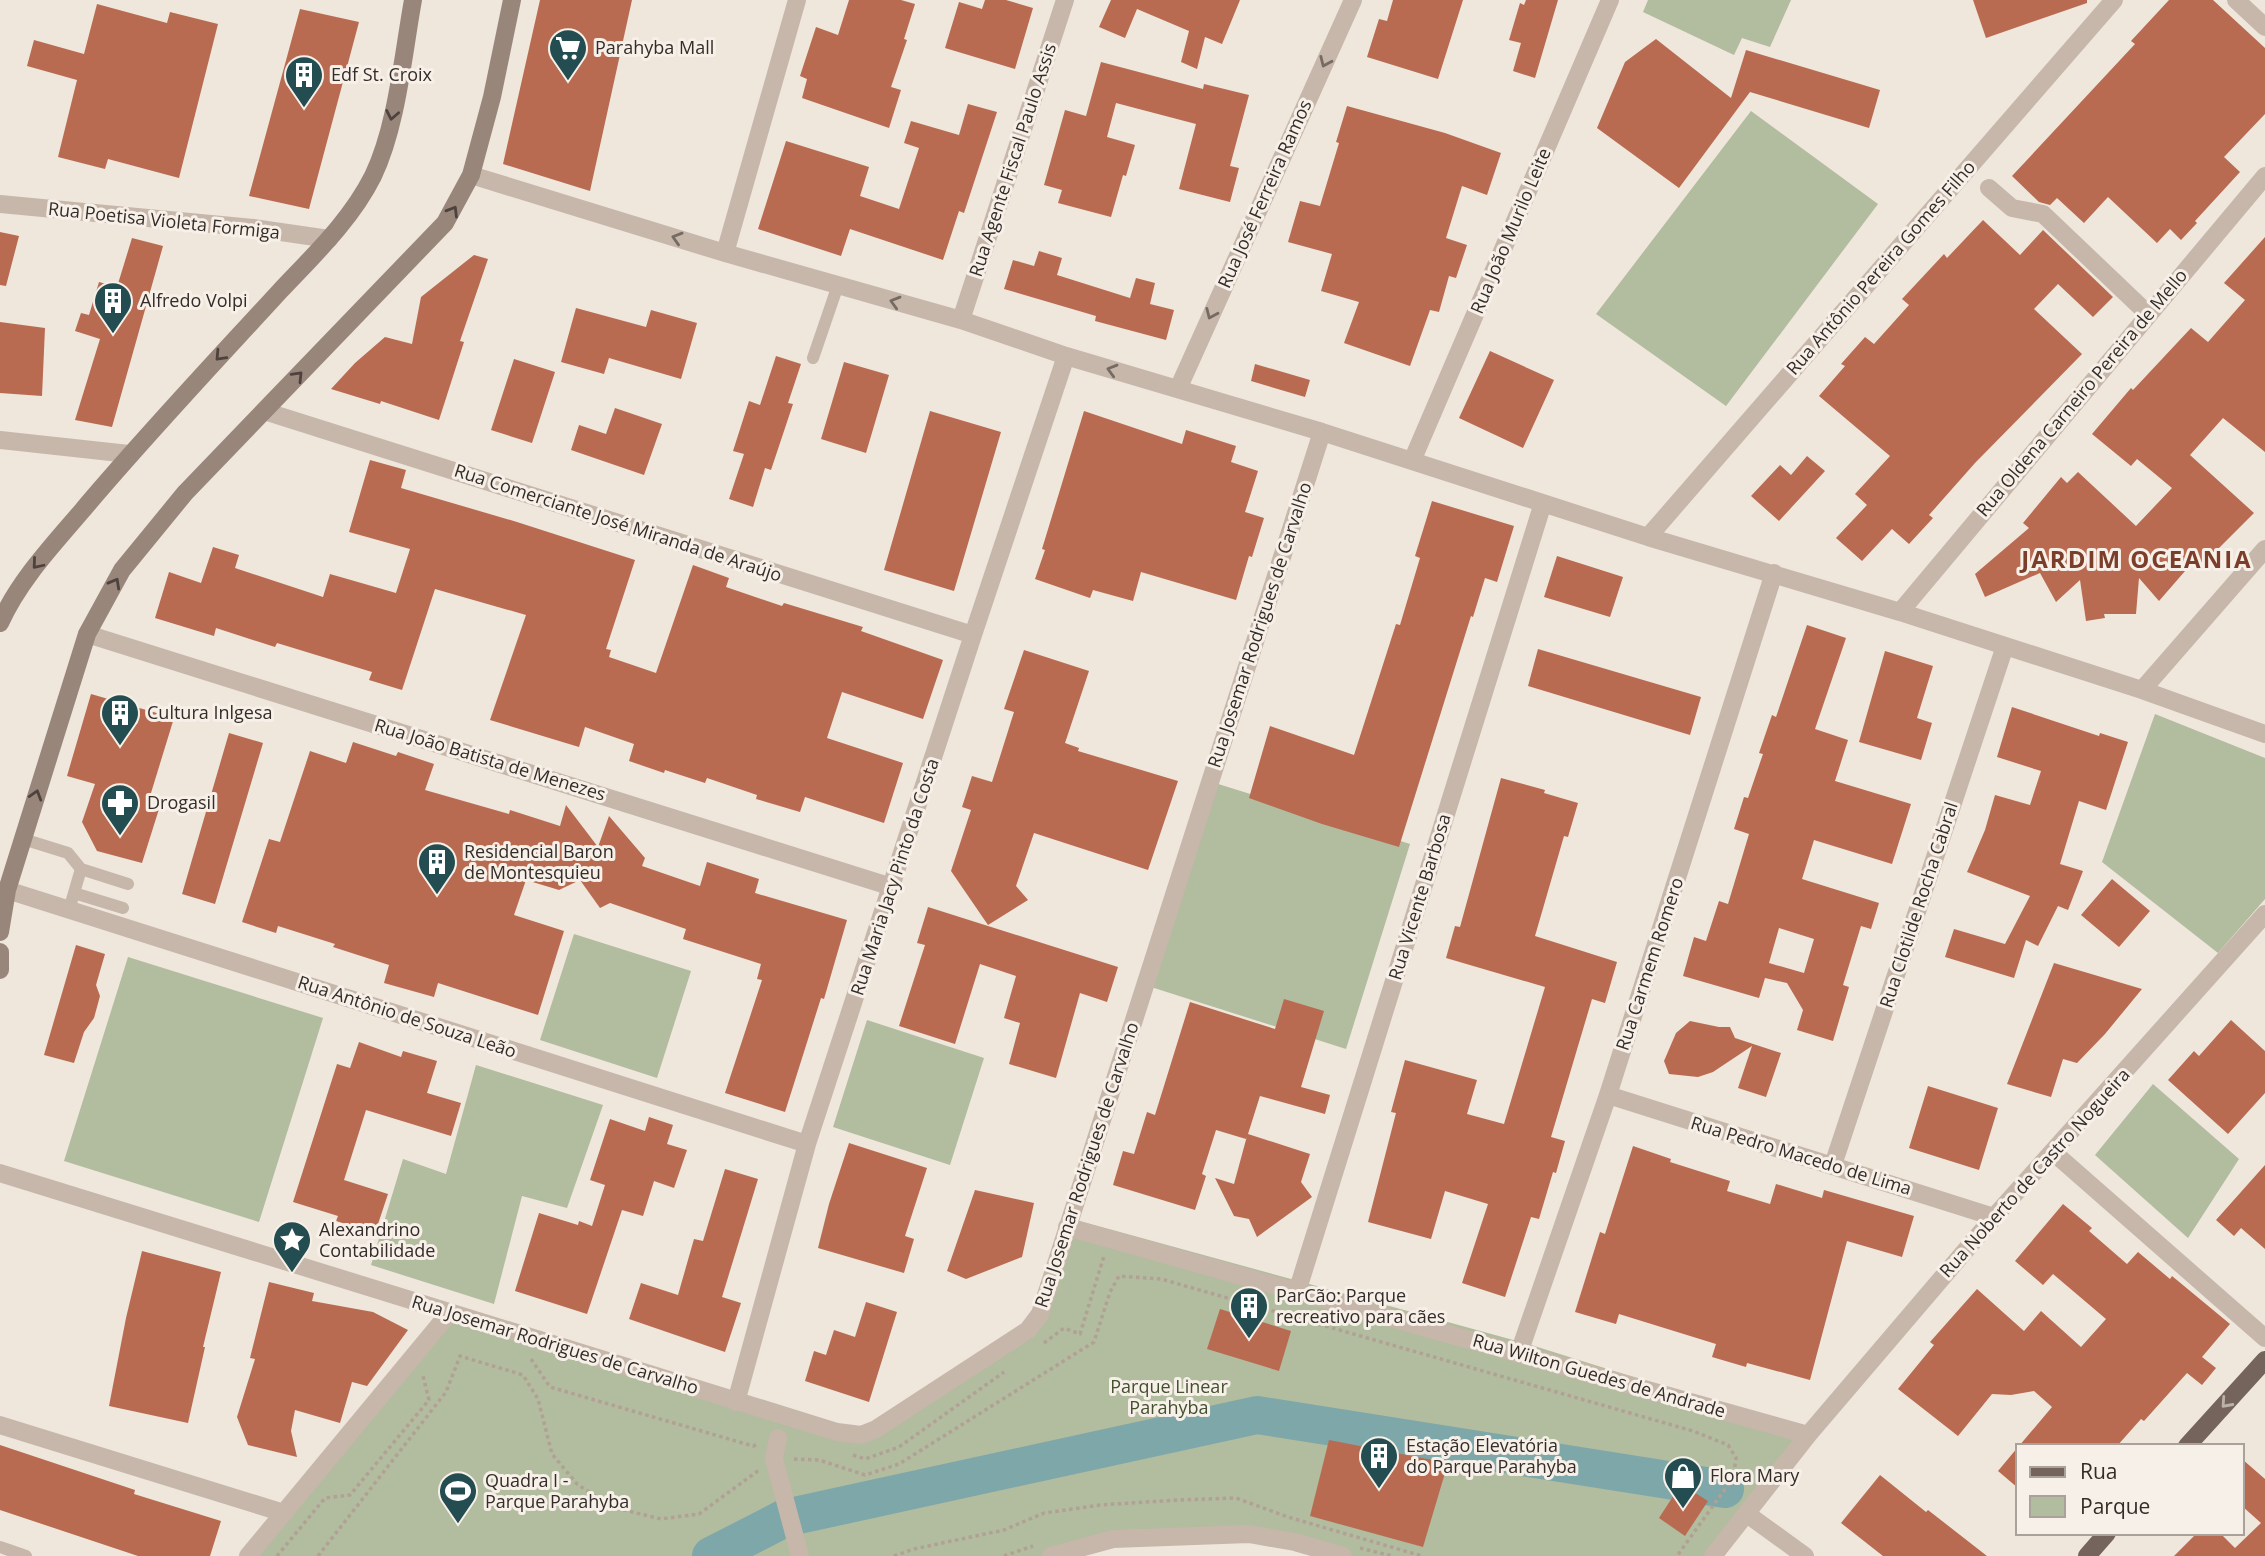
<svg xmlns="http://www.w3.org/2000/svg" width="2265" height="1556" viewBox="0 0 2265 1556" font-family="'Open Sans',sans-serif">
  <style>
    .green { fill: #b2bc9e }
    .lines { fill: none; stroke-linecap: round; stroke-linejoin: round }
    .river { stroke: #7ea7a9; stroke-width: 38 }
    .building { fill: #b96b51; fill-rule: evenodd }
    .path { stroke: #b1a194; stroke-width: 3.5; stroke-dasharray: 3.5 3.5; stroke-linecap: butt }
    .lane { stroke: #c6b7aa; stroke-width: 12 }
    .street { stroke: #c6b7aa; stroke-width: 18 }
    .secondary { stroke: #99867b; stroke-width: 18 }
    .primary { stroke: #74645b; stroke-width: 18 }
    .oneway { stroke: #766b62 }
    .oneway2 { stroke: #4d423d }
    .oneway3 { stroke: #bcb1a9 }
    .labels { text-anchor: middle; stroke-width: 6; stroke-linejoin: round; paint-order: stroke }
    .poi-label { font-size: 18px; fill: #342c28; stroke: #f7f0e8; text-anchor: start }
    .street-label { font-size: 18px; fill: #342c28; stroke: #f7f0e8 }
    .park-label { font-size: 18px; fill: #43502f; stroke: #f7f0e8 }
    .district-label { font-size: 24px; font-weight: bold; letter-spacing: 2px; fill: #7a3e2a; stroke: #f7f0e8 }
  </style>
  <rect width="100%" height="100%" fill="#efe6dc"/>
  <path class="green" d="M1648 0H1791L1770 47 1742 38 1734 55 1643 12Z
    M1751 111 1878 204 1726 406 1596 314Z
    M2155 714 2265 758V899L2218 953 2102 862Z
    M1215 783 1410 844 1346 1049 1151 987Z
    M574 934 691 971 657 1078 540 1040Z
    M128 957 323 1018 259 1222 64 1161Z
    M867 1020 984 1058 950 1165 833 1127Z
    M476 1065 603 1105 567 1208 522 1196 494 1304 371 1265 403 1159 446 1174Z
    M2153 1084 2239 1159 2188 1238 2095 1155Z
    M1076 1220 1528 1344 1811 1433 1716 1556H1315L1262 1541 1103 1545 1064 1556H253L455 1311 869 1441 1043 1324Z"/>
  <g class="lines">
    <path class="river" d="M711 1556 785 1518 1257 1415 1725 1489"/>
  </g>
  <path class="building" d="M540 0H632L590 191 503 164Z
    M849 0H901L915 4 904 39 907 40 891 87 901 90 889 128 802 98 807 79 800 76 816 27 838 35Z
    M985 0H1006L1033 8 1015 69 945 48 959 2 982 9Z
    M1111 0H1240L1222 44 1205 37 1197 69 1181 62 1189 31 1137 9 1125 38 1099 27Z
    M1393 0H1463L1438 79 1367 57 1379 19 1387 21Z
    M1526 0H1558L1535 78 1513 71 1521 43 1509 40 1520 3 1524 5Z
    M1973 0H2087V3L1986 38Z
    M2169 0H2213L2265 48V114L2224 157 2240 172 2195 221 2197 223 2181 240 2170 229 2157 243 2108 197 2084 223 2057 198 2050 205 2039 202 2012 176 2135 44 2131 41Z
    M97 4 167 23 170 12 218 24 179 178 108 159 105 169 58 157 77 80 27 66 34 40 84 54Z
    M300 9 359 22 309 209 249 196Z
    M1656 39 1731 98 1746 50 1880 90 1869 128 1750 92 1679 188 1597 128 1625 62Z
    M1101 62 1203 89 1204 84 1249 95 1230 166 1239 168 1230 202 1179 189 1196 124 1116 103 1107 137 1135 145 1126 176 1123 175 1111 217 1058 203 1062 190 1044 185 1065 110 1086 116Z
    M968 104 997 112 964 213 959 211 943 260 850 229 841 256 758 229 786 141 869 167 860 196 899 209 919 148 904 143 911 121 959 135Z
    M1347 106 1445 133 1501 153 1487 195 1462 186 1446 238 1467 245 1456 278 1449 276 1439 312 1430 310 1410 366 1344 343 1359 302 1321 291 1332 254 1288 242 1300 201 1320 206 1339 143 1336 142Z
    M1983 220 2020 255 2043 230 2113 297 2093 317 2058 284 2034 309 2082 354 1975 463 1929 515 1933 518 1909 544 1892 529 1862 561 1836 538 1867 505 1855 494 1890 456 1819 396 1845 366 1841 364 1865 337 1874 344 1909 305 1902 299 1944 254 1947 258Z
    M0 232 19 236 6 286 0 285Z
    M2265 237V452L2223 418 2190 455 2254 513 2198 569 2192 563 2159 601 2139 578 2136 614H2104L2105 618 2086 621 2080 580 2056 602 2040 573 1985 597 1975 574 2029 528 2023 523 2061 477 2067 483 2078 472 2136 526 2172 488 2137 459 2131 466 2092 434 2131 388 2133 390 2191 328 2208 342 2245 300 2224 283Z
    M132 238 163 246 112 427 75 420 100 339 75 331 81 313 89 315 99 282 117 287Z
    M1039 251 1062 258 1057 275 1130 298 1136 278 1155 283 1150 304 1174 310 1166 340 1095 321 1096 316 1004 289 1013 260 1034 266Z
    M474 255 488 259 460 341 464 342 439 420 381 401 380 404 331 389 355 363 385 337 412 344 421 297Z
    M576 308 646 327 651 310 697 323 681 379 609 358 604 374 561 362Z
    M0 322 45 328 42 396 0 393Z
    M1490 351 1554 380 1523 448 1459 418Z
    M776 356 801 364 788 403 793 404 771 470 765 468 753 507 729 499 744 454 733 451 749 401 760 405Z
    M514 359 555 372 532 443 491 430Z
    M844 362 889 375 866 453 821 439Z
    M1255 364 1310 380 1305 397 1251 381Z
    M615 408 662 424 644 475 571 450 579 425 606 434Z
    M930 411 1001 432 954 591 884 570Z
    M1084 411 1182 444 1186 430 1236 446 1231 462 1258 471 1245 512 1264 518 1252 557 1249 556 1236 600 1141 572 1133 601 1093 590 1090 598 1035 579 1045 550 1042 549Z
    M1807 456 1825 471 1779 521 1751 496 1780 465 1791 475Z
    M370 460 406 470 401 488 517 522 635 560 606 649 611 650 609 657 656 673 693 565 729 578 726 587 782 606 784 603 863 627 861 631 943 660 923 719 842 692 827 738 903 763 884 823 805 797 800 812 756 799 757 795 707 778 705 783 665 770 664 773 629 761 634 744 585 727 579 747 490 720 526 615 435 589 402 690 369 680 372 672 277 643 275 647 216 628 214 636 155 618 169 572 201 583 213 547 239 555 235 568 323 597 330 574 396 593 410 549 349 532Z
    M1432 501 1514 526 1497 582 1485 578 1473 617 1471 616 1399 847 1322 824 1249 798 1270 726 1354 755 1396 624 1400 625 1420 558 1415 556Z
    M1557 556 1623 577 1610 617 1544 597Z
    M1807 625 1846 638 1815 729 1848 740 1835 781 1911 804 1892 864 1814 840 1802 879 1879 903 1871 929 1861 926 1843 985 1849 987 1833 1041 1797 1030 1803 1010 1787 983 1765 978 1759 998 1683 976 1694 937 1706 941 1719 901 1728 904 1749 834 1734 829 1744 797 1748 798 1763 754 1759 753 1772 715 1776 717ZM1779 928 1814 939 1804 973 1769 963Z
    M1538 649 1701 697 1690 735 1528 686Z
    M1024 650 1089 671 1065 743 1079 748 1078 751 1178 781 1148 870 1034 833 1016 886 1028 900 988 925 951 871 971 810 962 807 972 776 992 782 1014 712 1004 709Z
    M1885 651 1933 666 1917 718 1932 723 1921 760 1859 742Z
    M91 694 174 718 147 806 159 809 142 863 97 851 82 822 95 784 67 776Z
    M2012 707 2099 736 2100 733 2128 742 2106 810 2079 801 2060 864 2083 871 2068 910 2058 906 2038 946 2026 940 2014 978 1945 957 1954 929 2005 944 2030 896 1967 872 1985 830 1995 795 2030 805 2041 771 1997 757Z
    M229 733 263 743 215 904 182 894Z
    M353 742 396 756 398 752 434 764 425 790 509 814 510 810 560 826 566 805 598 847 609 816 645 858 642 866 700 886 707 862 759 879 755 893 847 920 824 999 821 998 785 1112 725 1093 762 980 757 979 761 964 683 939 686 929 610 903 600 908 580 880 559 890 526 880 514 915 564 931 538 1015 438 983 434 997 384 983 389 965 333 947 335 944 278 926 276 933 242 922 269 839 280 842 310 751 346 763Z
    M1501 778 1545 790 1544 793 1578 803 1568 837 1564 836 1535 936 1617 962 1605 1003 1592 999 1551 1137 1565 1141 1556 1173 1553 1172 1539 1219 1531 1217 1505 1297 1462 1283 1488 1204 1445 1191 1431 1239 1368 1222 1396 1113 1391 1112 1405 1060 1477 1080 1467 1114 1504 1124 1545 987 1446 958 1455 926 1460 927Z
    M2112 879 2150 911 2119 947 2081 915Z
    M928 907 1118 967 1107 1002 1080 993 1056 1078 1009 1064 1020 1023 1004 1018 1016 976 980 964 955 1044 899 1026 925 945 917 943Z
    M76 945 105 954 96 985 100 996 94 1018 84 1032 74 1063 44 1055Z
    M2054 963 2142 989 2105 1034 2077 1063 2063 1059 2051 1097 2007 1084Z
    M1284 999 1324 1011 1301 1087 1330 1095 1325 1114 1260 1096 1248 1134 1310 1154 1301 1182 1312 1197 1257 1237 1249 1219 1234 1216 1215 1178 1234 1184 1247 1136 1246 1139 1216 1130 1202 1174 1206 1176 1195 1210 1113 1185 1123 1151 1134 1154 1147 1112 1155 1115 1190 1002 1275 1029Z
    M2231 1020 2265 1051V1093L2228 1134 2168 1080 2194 1051 2199 1056Z
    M1690 1021 1719 1027H1730L1735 1038 1781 1053 1766 1097 1738 1088 1752 1046 1713 1072 1698 1077 1669 1074 1664 1061 1676 1033Z
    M359 1042 401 1057 403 1051 437 1061 427 1093 461 1103 451 1136 366 1110 344 1180 388 1194 375 1233 336 1221 338 1216 293 1202 337 1064 350 1068Z
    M1928 1086 1998 1108 1979 1170 1909 1148Z
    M649 1117 673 1125 667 1144 687 1150 674 1188 654 1181 643 1216 622 1210 587 1314 515 1291 539 1213 578 1225 579 1221 592 1226 605 1185 590 1180 610 1119 645 1131Z
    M849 1143 927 1168 905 1236 914 1239 904 1273 818 1248 829 1204Z
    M1633 1146 1671 1159 1670 1162 1730 1181 1727 1191 1770 1204 1776 1184 1822 1198 1824 1190 1914 1216 1902 1257 1847 1241 1810 1380 1747 1363 1746 1367 1712 1357 1716 1344 1619 1314 1616 1324 1575 1312 1600 1232 1605 1234Z
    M2265 1165V1249L2241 1228 2234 1236 2216 1220Z
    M725 1169 758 1179 722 1297 741 1303 725 1352 629 1319 641 1283 678 1295 694 1239 703 1241Z
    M975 1190 1034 1203 1022 1257 966 1279 947 1271Z
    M2063 1204 2092 1228 2089 1231 2127 1264 2138 1252 2170 1279 2172 1276 2230 1324 2202 1357 2216 1368 2202 1385 2187 1373 2144 1421 2141 1419 2117 1446H2019L2052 1407 2034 1391 2011 1395 1992 1394 1958 1436 1898 1389 1934 1345 1930 1342 1977 1289 2024 1331 2041 1311 2081 1347 2106 1319 2053 1274 2043 1285 2015 1261Z
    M142 1251 221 1272 203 1347H205L188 1423 109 1406 126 1318Z
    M269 1282 314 1293 312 1301 373 1312 408 1330 367 1386 352 1382 340 1423 295 1410 291 1431 297 1457 248 1445 237 1417 255 1359 250 1358Z
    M866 1302 897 1312 869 1402 805 1381 814 1351 826 1355 834 1330 855 1337Z
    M1220 1309 1291 1331 1279 1371 1207 1349Z
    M1329 1440 1448 1463 1423 1547 1310 1516Z
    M0 1445 135 1490 134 1494 221 1521 210 1556H138L0 1510Z
    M2018 1447V1488L1998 1471Z
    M2242 1459 2265 1479V1556H2174L2197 1533H2220L2235 1548 2261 1523 2242 1506Z
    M1880 1475 1926 1512 1928 1510 1987 1556H1883L1841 1523Z
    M1681 1484 1708 1501 1685 1536 1659 1518Z"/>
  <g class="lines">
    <path class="path" d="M1044 1343 1064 1328 1080 1334 1104 1256
      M531 1359 550 1387 753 1446 759 1444
      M853 1455 865 1459 899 1447 1004 1372
      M794 1459 819 1460 865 1475 899 1464 1094 1342 1110 1292 1119 1276 1161 1279 1693 1431 1728 1445 1736 1458 1733 1478 1677 1556
      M1360 1548 1392 1556
      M277 1556 325 1498 350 1495 429 1400 423 1376
      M318 1556 446 1392 460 1356 523 1375 538 1399 552 1454 577 1484 612 1507 661 1519 699 1514 759 1470
      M894 1556 914 1549 1004 1530 1044 1513 1100 1505 1178 1500 1236 1498 1288 1517 1422 1556
      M1004 1556 1033 1546"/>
    <path class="lane" d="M813 358 838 285
      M23 839 68 853 81 869 69 910
      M81 869 128 884
      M74 893 123 908
      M0 1547 26 1556"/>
    <path class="street" d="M2236 0 2265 27
      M471 175 725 253 961 320 1066 356 1322 432 1648 537 1900 612 2142 690 2265 734
      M1989 188 2012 208 2043 214 2148 314
      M0 204 253 228 329 239
      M725 253 797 0
      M961 320 1065 0
      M1178 389 1353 0
      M264 411 973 635
      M0 440 129 454
      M1412 461 1610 0
      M1648 537 2114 0
      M1900 612 2265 176
      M87 634 892 887
      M2142 690 2265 549
      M7 890 807 1144
      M1608 1095 1994 1217
      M2053 1152 2265 1338
      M1833 1165 2005 646
      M0 1173 837 1432 861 1435 876 1429 1028 1330 1040 1314 1322 432
      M1067 1227 1808 1435
      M1297 1292 1543 503
      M1519 1353 1608 1095 1774 573
      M736 1402 807 1144 973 635 1066 356
      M0 1425 284 1513
      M778 1438 774 1459 800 1556
      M1747 1514 1805 1556
      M248 1556 450 1312
      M1051 1556 1113 1539 1249 1534 1295 1542 1343 1556
      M1713 1556 1808 1435 1994 1217 2265 914"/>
    <path class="secondary" d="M0 623C19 581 51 547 81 512 145 436 213 364 280 291 314 255 351 220 373 176 397 126 403 55 413 0
      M0 932 7 890 87 634 122 570 185 493 445 223 471 175 492 97 512 0
      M0 952V970"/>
    <path class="primary" d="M2187 1446 2265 1360
      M2087 1556 2107 1533"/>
  </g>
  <defs><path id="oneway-chevron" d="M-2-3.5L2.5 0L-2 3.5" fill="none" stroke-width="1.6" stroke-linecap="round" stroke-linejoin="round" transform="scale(1.75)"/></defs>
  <g class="oneway">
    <use href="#oneway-chevron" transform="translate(1325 62) rotate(114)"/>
    <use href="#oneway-chevron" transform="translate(677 238) rotate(-163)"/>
    <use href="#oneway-chevron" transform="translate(895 302) rotate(-164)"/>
    <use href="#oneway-chevron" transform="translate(1211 314) rotate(114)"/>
    <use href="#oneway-chevron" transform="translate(1112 370) rotate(-164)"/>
  </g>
  <g class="oneway2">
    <use href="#oneway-chevron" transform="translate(392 115) rotate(101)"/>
    <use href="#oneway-chevron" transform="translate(453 211) rotate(-59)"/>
    <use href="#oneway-chevron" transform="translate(220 356) rotate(133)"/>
    <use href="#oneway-chevron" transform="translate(298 376) rotate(-46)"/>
    <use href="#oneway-chevron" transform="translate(37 564) rotate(130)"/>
    <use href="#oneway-chevron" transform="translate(115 583) rotate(-61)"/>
    <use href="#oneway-chevron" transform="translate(36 795) rotate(-73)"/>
  </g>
  <use class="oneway3" href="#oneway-chevron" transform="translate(2226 1403) rotate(132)"/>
  <defs>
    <symbol id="supermarket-pin" viewBox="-11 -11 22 30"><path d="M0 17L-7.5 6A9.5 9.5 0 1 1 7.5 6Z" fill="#234d51" stroke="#f7f0e8"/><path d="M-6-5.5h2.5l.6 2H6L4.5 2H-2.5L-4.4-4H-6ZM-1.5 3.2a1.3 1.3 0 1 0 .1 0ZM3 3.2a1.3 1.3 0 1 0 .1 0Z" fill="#fff"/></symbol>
    <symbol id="building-pin" viewBox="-11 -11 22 30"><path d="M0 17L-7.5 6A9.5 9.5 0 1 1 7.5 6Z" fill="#234d51" stroke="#f7f0e8"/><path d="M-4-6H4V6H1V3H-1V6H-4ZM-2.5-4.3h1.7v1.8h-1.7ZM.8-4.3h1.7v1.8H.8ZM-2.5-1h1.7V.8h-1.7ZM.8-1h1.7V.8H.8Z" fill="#fff"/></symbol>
    <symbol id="pharmacy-pin" viewBox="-11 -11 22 30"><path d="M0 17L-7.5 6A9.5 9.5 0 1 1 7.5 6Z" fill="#234d51" stroke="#f7f0e8"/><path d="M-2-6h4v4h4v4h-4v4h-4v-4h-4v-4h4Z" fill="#fff"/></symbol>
    <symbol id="sight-pin" viewBox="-11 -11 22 30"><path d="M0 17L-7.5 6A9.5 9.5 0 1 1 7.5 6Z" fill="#234d51" stroke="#f7f0e8"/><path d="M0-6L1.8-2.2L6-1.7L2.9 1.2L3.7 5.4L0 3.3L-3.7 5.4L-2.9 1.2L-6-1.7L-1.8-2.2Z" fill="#fff"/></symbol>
    <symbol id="shop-pin" viewBox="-11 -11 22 30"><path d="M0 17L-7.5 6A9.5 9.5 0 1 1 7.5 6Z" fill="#234d51" stroke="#f7f0e8"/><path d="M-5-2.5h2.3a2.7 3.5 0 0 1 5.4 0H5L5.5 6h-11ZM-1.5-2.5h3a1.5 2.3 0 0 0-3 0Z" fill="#fff"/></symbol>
    <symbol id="stadium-pin" viewBox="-11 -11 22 30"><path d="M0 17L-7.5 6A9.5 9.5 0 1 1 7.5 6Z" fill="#234d51" stroke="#f7f0e8"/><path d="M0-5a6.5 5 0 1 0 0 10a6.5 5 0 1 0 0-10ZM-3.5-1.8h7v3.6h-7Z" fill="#fff"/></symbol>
  </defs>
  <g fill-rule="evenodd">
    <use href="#supermarket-pin" x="546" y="26" width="44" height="60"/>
    <use href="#building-pin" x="282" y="53" width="44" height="60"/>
    <use href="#building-pin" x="91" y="279" width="44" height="60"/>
    <use href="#building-pin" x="98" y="691" width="44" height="60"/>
    <use href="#pharmacy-pin" x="98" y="781" width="44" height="60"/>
    <use href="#building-pin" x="415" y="840" width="44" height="60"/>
    <use href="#sight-pin" x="270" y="1218" width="44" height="60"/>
    <use href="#building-pin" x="1227" y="1284" width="44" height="60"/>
    <use href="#building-pin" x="1357" y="1434" width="44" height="60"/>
    <use href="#shop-pin" x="1661" y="1454" width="44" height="60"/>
    <use href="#stadium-pin" x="436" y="1469" width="44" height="60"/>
  </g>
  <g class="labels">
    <g class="poi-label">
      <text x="595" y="54">Parahyba Mall</text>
      <text x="331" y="81">Edf St. Croix</text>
      <text x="140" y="307">Alfredo Volpi</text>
      <text x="147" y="719">Cultura Inlgesa</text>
      <text x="147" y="809">Drogasil</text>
      <text x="464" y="858">Residencial Baron<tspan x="464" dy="21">de Montesquieu</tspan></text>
      <text x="319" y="1236">Alexandrino<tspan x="319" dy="21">Contabilidade</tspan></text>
      <text x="1276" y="1302">ParCão: Parque<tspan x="1276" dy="21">recreativo para cães</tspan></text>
      <text x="1406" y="1452">Estação Elevatória<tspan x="1406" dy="21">do Parque Parahyba</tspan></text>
      <text x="1710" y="1482">Flora Mary</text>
      <text x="485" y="1487">Quadra I -<tspan x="485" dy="21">Parque Parahyba</tspan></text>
    </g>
    <g class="street-label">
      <text transform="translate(1013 160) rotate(-72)" y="6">Rua Agente Fiscal Paulo Assis</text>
      <text transform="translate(1265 194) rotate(-66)" y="6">Rua José Ferreira Ramos</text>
      <text transform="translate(164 221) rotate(6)" y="6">Rua Poetisa Violeta Formiga</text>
      <text transform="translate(1511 231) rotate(-67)" y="6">Rua João Murilo Leite</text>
      <text transform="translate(1881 268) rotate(-49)" y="6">Rua Antônio Pereira Gomes Filho</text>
      <text transform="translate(2082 393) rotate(-50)" y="6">Rua Oldena Carneiro Pereira de Mello</text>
      <text transform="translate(618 523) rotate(18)" y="6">Rua Comerciante José Miranda de Araújo</text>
      <text transform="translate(1260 625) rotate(-72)" y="6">Rua Josemar Rodrigues de Carvalho</text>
      <text transform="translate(490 760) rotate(17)" y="6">Rua João Batista de Menezes</text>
      <text transform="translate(895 877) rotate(-72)" y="6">Rua Maria Jacy Pinto da Costa</text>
      <text transform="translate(1420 897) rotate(-73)" y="6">Rua Vicente Barbosa</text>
      <text transform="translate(1919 905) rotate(-72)" y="6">Rua Clotilde Rocha Cabral</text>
      <text transform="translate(1650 964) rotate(-72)" y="6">Rua Carmem Romero</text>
      <text transform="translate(407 1017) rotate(18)" y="6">Rua Antônio de Souza Leão</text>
      <text transform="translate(1801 1156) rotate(17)" y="6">Rua Pedro Macedo de Lima</text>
      <text transform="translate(1087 1165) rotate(-72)" y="6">Rua Josemar Rodrigues de Carvalho</text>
      <text transform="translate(2035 1173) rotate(-48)" y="6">Rua Noberto de Castro Nogueira</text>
      <text transform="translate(555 1345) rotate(17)" y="6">Rua Josemar Rodrigues de Carvalho</text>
      <text transform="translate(1599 1376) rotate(16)" y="6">Rua Wilton Guedes de Andrade</text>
    </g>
    <g class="park-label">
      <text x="1169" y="1393">Parque Linear<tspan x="1169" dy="21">Parahyba</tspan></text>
    </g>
    <g class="district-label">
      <text x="2137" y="568">JARDIM OCEANIA</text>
    </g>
  </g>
  <rect x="2016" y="1444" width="228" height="91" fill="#f7f0e8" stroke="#a9a29b" stroke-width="2"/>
  <rect x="2030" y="1467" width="35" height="10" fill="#74645b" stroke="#a9a29b" stroke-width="2"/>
  <text x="2080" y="1479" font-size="21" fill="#342c28">Rua</text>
  <rect x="2030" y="1496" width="35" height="21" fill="#b2bc9e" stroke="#a9a29b" stroke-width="2"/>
  <text x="2080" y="1514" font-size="21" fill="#342c28">Parque</text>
</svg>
